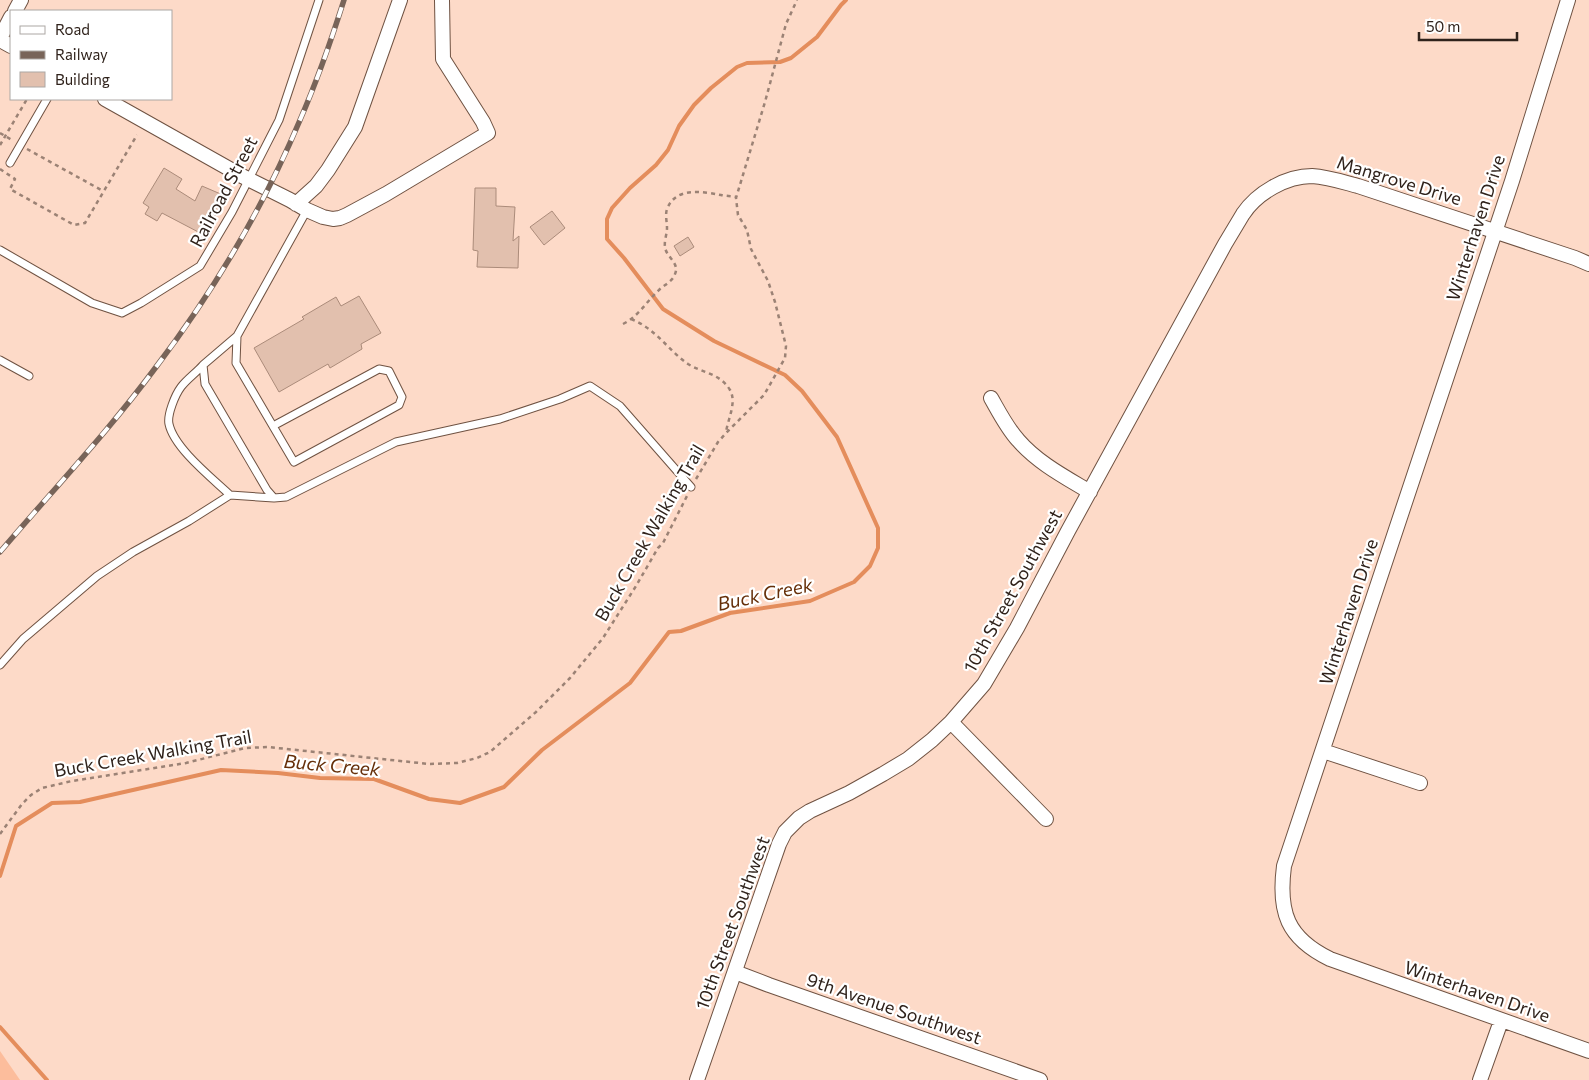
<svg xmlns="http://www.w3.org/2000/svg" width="1589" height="1080" viewBox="0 0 1589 1080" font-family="Commissioner,sans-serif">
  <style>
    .green { fill: #fcbd9c }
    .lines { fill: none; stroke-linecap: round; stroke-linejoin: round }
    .stream { stroke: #e48d5c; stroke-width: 4 }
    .building { fill: #e2c0ae; stroke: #ab8b7a }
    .service-casing { stroke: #6f5242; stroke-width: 9 }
    .minor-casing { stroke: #6f5242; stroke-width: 16 }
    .path { stroke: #9b8275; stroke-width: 2.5; stroke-dasharray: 4 4; stroke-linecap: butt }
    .service { stroke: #fff; stroke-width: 7 }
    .minor { stroke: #fff; stroke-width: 14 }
    .rail-casing { stroke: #786459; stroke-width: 5.5 }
    .rail { stroke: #fff; stroke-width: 4; stroke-dasharray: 11; stroke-linecap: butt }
    .labels { text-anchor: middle; stroke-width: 4.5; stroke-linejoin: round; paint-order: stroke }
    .street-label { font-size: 18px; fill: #2f221b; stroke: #fff }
    .water-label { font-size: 19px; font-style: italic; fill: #662f09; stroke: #fff }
  </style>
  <rect width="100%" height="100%" fill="#fddac8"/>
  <path class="green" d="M0 1051 20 1080H0Z"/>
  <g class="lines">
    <path class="stream" d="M0 876 16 826 52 803 80 802 221 770 278 773 320 778 374 779 429 799 460 803 504 787 542 750 630 683 669 632 681 631 730 613 810 601 854 582 870 566 878 548V528L837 437 802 391 785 375 714 341 663 309 624 258 607 239V219L612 208 630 188 656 165 668 150 679 126 694 105 711 88 737 67 747 63 780 62 791 58 817 37 841 5 846 0
      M0 1027 47 1080"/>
  </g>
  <path class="building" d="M164 168 182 179 176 189 195 201 202 186 223 195 224 200 204 235 162 213 157 221 145 214 149 207 143 203Z
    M475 188H496V206L515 207 513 241 519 236 518 268 477 267 478 251 473 250Z
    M552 211 565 228 544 245 530 227Z
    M688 237 694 247 680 256 674 246Z
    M359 296 381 333 361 344 362 349 330 368 328 364 279 392 254 348 304 319 302 317 336 297 341 306Z"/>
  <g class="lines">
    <defs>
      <path id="service" d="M10 163 47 99
        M0 250 92 303 122 313 141 303 200 266 232 212 279 120 319 0
        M237 336 203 365 205 384 267 490 274 498 286 497 396 442 500 419 560 399 590 386 620 406 691 487
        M0 360 29 376
        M203 365C196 373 187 379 181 387 175 395 167 415 169 424 174 448 212 478 230 495
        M273 426 379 369 389 371 402 397 399 405 294 462 236 363 237 336 307 210
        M0 665 23 639 97 576 133 552 189 521 230 495 274 498"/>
      <path id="minor" d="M1568 0 1512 181 1284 866C1278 912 1287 938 1330 959L1589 1051
        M15 11 21 0
        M0 38 11 17
        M0 40 11 46
        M105 99 242 176 290 200 307 210 323 217 333 219 340 218 347 215 386 194 488 133 483 122 443 59 442 0
        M296 204 316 186 328 170 355 127 400 0
        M991 398C999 412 1007 428 1018 440 1038 463 1065 477 1090 492
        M951 722 1046 819
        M1323 751 1420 783
        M735 972 769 985 1040 1080
        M697 1080 779 844 785 832 799 818 810 811 849 793 883 774 908 759 932 740 951 722 984 684 1017 628 1068 531 1225 244C1231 234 1237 224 1243 214 1257 193 1286 176 1312 176 1328 177 1343 182 1358 186L1575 258 1589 264
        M1480 1080 1501 1021"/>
    </defs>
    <use href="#service" class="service-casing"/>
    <use href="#minor" class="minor-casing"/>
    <path class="path" d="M0 133 12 140
      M0 145 27 99
      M27 149 103 191
      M0 169 15 179 10 189 74 225 85 223 137 135
      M631 319C655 328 668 350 688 364 702 373 720 373 730 390 737 402 728 419 726 432
      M623 324C639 316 646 302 659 290 664 285 673 281 675 274 680 263 666 257 665 247 664 241 667 234 667 228 667 222 665 215 667 209 676 186 703 192 721 195 726 196 731 196 736 197
      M696 479 718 442 726 433 764 395 785 358 786 346 775 302 768 281 751 249 747 230 738 215 736 198 765 102 786 24 797 0
      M0 834 22 804 31 795 42 788 72 781 186 763 245 748 268 747 429 764 457 763 477 758 490 752 536 712 570 678 603 638 636 586 658 548 663 543 688 494"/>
    <use href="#service" class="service"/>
    <use href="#minor" class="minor"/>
    <defs>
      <path id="rail" d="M0 552C52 491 108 432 156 367 213 292 263 208 300 120 317 81 331 41 344 0"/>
    </defs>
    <use href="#rail" class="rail-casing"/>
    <use href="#rail" class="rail"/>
  </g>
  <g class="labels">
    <g class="street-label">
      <text transform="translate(1399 181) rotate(17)" y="6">Mangrove Drive</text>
      <text transform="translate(224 192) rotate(-62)" y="6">Railroad Street</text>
      <text transform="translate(1476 228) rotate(-72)" y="6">Winterhaven Drive</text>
      <text transform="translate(650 533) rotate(-60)" y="6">Buck Creek Walking Trail</text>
      <text transform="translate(1013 591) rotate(-61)" y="6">10th Street Southwest</text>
      <text transform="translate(1349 612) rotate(-72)" y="6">Winterhaven Drive</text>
      <text transform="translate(153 754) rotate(-10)" y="6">Buck Creek Walking Trail</text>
      <text transform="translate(733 923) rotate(-70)" y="6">10th Street Southwest</text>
      <text transform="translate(1477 992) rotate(19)" y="6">Winterhaven Drive</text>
      <text transform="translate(894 1009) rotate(19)" y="6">9th Avenue Southwest</text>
    </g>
    <g class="water-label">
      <text transform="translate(765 594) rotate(-12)" y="7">Buck Creek</text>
      <text transform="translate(332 765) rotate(5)" y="7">Buck Creek</text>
    </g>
  </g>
  <rect x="10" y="10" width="162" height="90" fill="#ffffff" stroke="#aca7a4"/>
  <rect x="20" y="26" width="25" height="8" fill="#ffffff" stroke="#aca7a4"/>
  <text x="55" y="35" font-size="15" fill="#2f221b">Road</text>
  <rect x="20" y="51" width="25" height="8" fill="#786459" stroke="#aca7a4"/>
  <text x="55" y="60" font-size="15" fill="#2f221b">Railway</text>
  <rect x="20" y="72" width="25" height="15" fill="#e2c0ae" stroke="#aca7a4"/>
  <text x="55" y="85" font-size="15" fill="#2f221b">Building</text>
  <path d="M1419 32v8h98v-8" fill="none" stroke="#2f221b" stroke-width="2.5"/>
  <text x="1426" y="32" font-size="15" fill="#2f221b" stroke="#ffffff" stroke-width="4" paint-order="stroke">50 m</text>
</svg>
